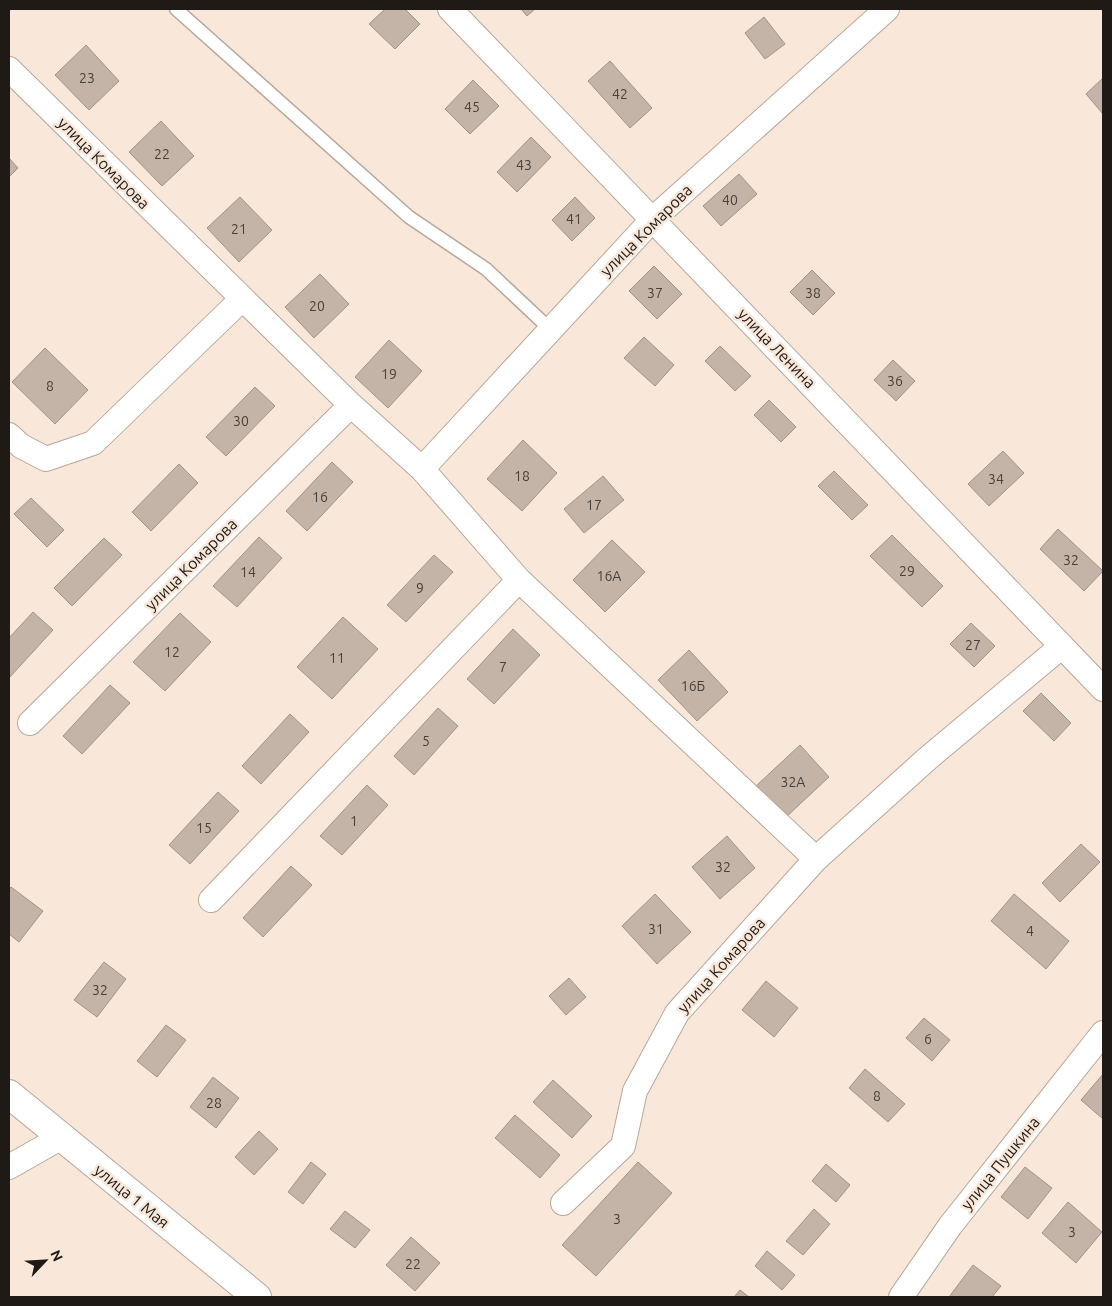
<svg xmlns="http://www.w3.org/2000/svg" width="1112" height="1306" viewBox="0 0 1112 1306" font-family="Ubuntu,sans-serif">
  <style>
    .building { fill: #c4b4a7; stroke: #a29386 }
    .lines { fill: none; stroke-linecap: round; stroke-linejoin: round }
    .service-casing { stroke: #b7a79a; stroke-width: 15 }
    .minor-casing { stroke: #b7a79a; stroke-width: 26 }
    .secondary-casing { stroke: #b7a79a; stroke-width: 30 }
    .service { stroke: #fff; stroke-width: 12 }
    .minor { stroke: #fff; stroke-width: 24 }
    .secondary { stroke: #fff; stroke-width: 28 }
    .labels { text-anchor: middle; stroke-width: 5; stroke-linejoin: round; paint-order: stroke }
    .number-label { font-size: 14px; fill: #48403a }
    .street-label { font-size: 16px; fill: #1f1a15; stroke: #f9e8da }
  </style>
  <rect width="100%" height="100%" fill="#f9e8da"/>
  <path class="building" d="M385 9H405L420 24 395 49 369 24Z
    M521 9H535L527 16Z
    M764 17 785 44 765 59 745 33Z
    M86 45 119 81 89 110 55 75Z
    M610 61 652 108 630 128 588 81Z
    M1103 78V114L1086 94Z
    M473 80 499 106 470 134 445 109Z
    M161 121 194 156 162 186 129 152Z
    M531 137 551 157 517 192 497 172Z
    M9 158 18 168 9 177Z
    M739 174 757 194 721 226 703 206Z
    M240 197 272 230 239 262 207 228Z
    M575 197 595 218 572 241 552 220Z
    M654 266 682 294 657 319 629 291Z
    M812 270 835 293 813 315 790 292Z
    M320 274 349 304 314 338 285 307Z
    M644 337 674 365 655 386 624 358Z
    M389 340 422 371 388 408 355 377Z
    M720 346 751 376 735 391 705 361Z
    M45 348 88 390 55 424 12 382Z
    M893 360 915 381 896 401 874 380Z
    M255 387 275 406 226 456 206 437Z
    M769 400 796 427 781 442 754 415Z
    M523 440 557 473 522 511 487 479Z
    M1003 451 1024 473 989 506 968 484Z
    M332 462 353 482 307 531 286 511Z
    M179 464 198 483 151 531 132 512Z
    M834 471 868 505 852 520 818 486Z
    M603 476 624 500 584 533 564 509Z
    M31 498 64 530 47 547 14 514Z
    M1058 529 1103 571 1084 591 1040 549Z
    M892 535 943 586 922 607 870 556Z
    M259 537 282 558 237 607 213 586Z
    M104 538 122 555 72 606 54 588Z
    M612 540 645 572 605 612 573 580Z
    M434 555 453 572 406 622 387 605Z
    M33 612 53 630 9 678V638Z
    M180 613 211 642 165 691 133 662Z
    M343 617 378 649 332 699 297 667Z
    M971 623 995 646 974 667 950 644Z
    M513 629 540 655 494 704 467 679Z
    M689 650 728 692 697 721 658 680Z
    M110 685 130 703 82 754 63 736Z
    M1041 693 1071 723 1054 741 1023 711Z
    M438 708 458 726 414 775 394 756Z
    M290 714 309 732 261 784 242 766Z
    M800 745 829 777 785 818 756 786Z
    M367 785 388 805 342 855 320 836Z
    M218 792 239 811 190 864 169 845Z
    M727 836 755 868 720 899 692 867Z
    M1081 844 1100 862 1060 902 1042 883Z
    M291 866 312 885 263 937 243 918Z
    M11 887 43 911 19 942 9 934V890Z
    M655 894 691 932 657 964 622 926Z
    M1014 894 1069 941 1046 969 991 921Z
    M104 962 126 979 97 1017 74 1000Z
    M569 978 586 997 566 1015 549 996Z
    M766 981 798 1008 774 1037 742 1010Z
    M924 1018 950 1040 932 1061 906 1038Z
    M166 1025 186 1040 157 1077 137 1061Z
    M865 1069 905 1104 888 1122 849 1088Z
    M1103 1074V1119L1081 1100Z
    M213 1077 239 1098 216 1128 190 1107Z
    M553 1080 592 1116 572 1138 533 1102Z
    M515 1115 560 1155 540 1178 495 1138Z
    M259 1131 278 1149 254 1175 235 1157Z
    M311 1162 326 1174 303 1204 288 1192Z
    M638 1162 672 1193 596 1276 562 1245Z
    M826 1164 850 1185 836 1202 812 1181Z
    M1025 1167 1052 1188 1028 1219 1001 1197Z
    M1068 1202 1102 1232 1076 1263 1042 1233Z
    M814 1209 830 1224 803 1255 786 1241Z
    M345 1211 370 1230 355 1248 330 1229Z
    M411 1237 440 1263 415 1291 386 1265Z
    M767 1251 795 1275 782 1290 755 1266Z
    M973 1265 1001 1286 992 1297H949Z
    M740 1290 749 1297H734Z"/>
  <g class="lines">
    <defs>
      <path id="service" d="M176 9 409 217 486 269 551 330"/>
      <path id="minor" d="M450 9 1103 689
        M9 69 351 405 422 469 519 580 816 859
        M9 435 21 446 46 459 93 443 242 299
        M422 469 653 219 887 9
        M30 723 351 405
        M211 900 519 580
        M9 1167 60 1138
        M563 1203 623 1146 635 1091 677 1013 816 859 927 759 1062 646
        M901 1297 950 1226 1103 1033"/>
      <path id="secondary" d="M9 1094 257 1297"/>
    </defs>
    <use href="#service" class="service-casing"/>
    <use href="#minor" class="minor-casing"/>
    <use href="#secondary" class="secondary-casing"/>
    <use href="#service" class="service"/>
    <use href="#minor" class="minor"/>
    <use href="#secondary" class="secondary"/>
  </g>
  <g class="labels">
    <g class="number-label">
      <text x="87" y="83">23</text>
      <text x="620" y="99">42</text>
      <text x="472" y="112">45</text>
      <text x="162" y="159">22</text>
      <text x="524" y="170">43</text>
      <text x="730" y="205">40</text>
      <text x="574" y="224">41</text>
      <text x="239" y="234">21</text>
      <text x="655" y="298">37</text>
      <text x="813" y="298">38</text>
      <text x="317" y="311">20</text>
      <text x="389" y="379">19</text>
      <text x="895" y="386">36</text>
      <text x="50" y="391">8</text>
      <text x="241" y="426">30</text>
      <text x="522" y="481">18</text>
      <text x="996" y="484">34</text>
      <text x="320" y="502">16</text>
      <text x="594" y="510">17</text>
      <text x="1071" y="565">32</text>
      <text x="907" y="576">29</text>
      <text x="248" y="577">14</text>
      <text x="609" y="581">16А</text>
      <text x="420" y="593">9</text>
      <text x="973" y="650">27</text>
      <text x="172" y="657">12</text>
      <text x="337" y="663">11</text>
      <text x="503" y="672">7</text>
      <text x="693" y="691">16Б</text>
      <text x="426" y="746">5</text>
      <text x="793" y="787">32А</text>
      <text x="354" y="826">1</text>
      <text x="204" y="833">15</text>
      <text x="723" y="872">32</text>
      <text x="656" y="934">31</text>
      <text x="1030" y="936">4</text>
      <text x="100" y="995">32</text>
      <text x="928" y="1044">6</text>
      <text x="877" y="1101">8</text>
      <text x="214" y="1108">28</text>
      <text x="617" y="1224">3</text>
      <text x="1072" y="1237">3</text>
      <text x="413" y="1269">22</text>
    </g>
    <g class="street-label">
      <text transform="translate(104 163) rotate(45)" y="6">улица Комарова</text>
      <text transform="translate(646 230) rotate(-45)" y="6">улица Комарова</text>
      <text transform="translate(777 348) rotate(46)" y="6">улица Ленина</text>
      <text transform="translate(191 564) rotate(-45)" y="6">улица Комарова</text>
      <text transform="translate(721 965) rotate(-48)" y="6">улица Комарова</text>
      <text transform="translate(1000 1163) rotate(-51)" y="6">улица Пушкина</text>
      <text transform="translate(132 1196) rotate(39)" y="6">улица 1 Мая</text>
    </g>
  </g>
  <rect width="1112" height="1306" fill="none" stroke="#1f1a15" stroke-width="20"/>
  <g transform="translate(45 1261) rotate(65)" stroke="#f9e8da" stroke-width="4" paint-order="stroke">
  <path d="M0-4L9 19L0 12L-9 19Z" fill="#1f1a15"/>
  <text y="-8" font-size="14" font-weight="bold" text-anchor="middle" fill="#1f1a15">N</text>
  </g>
</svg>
